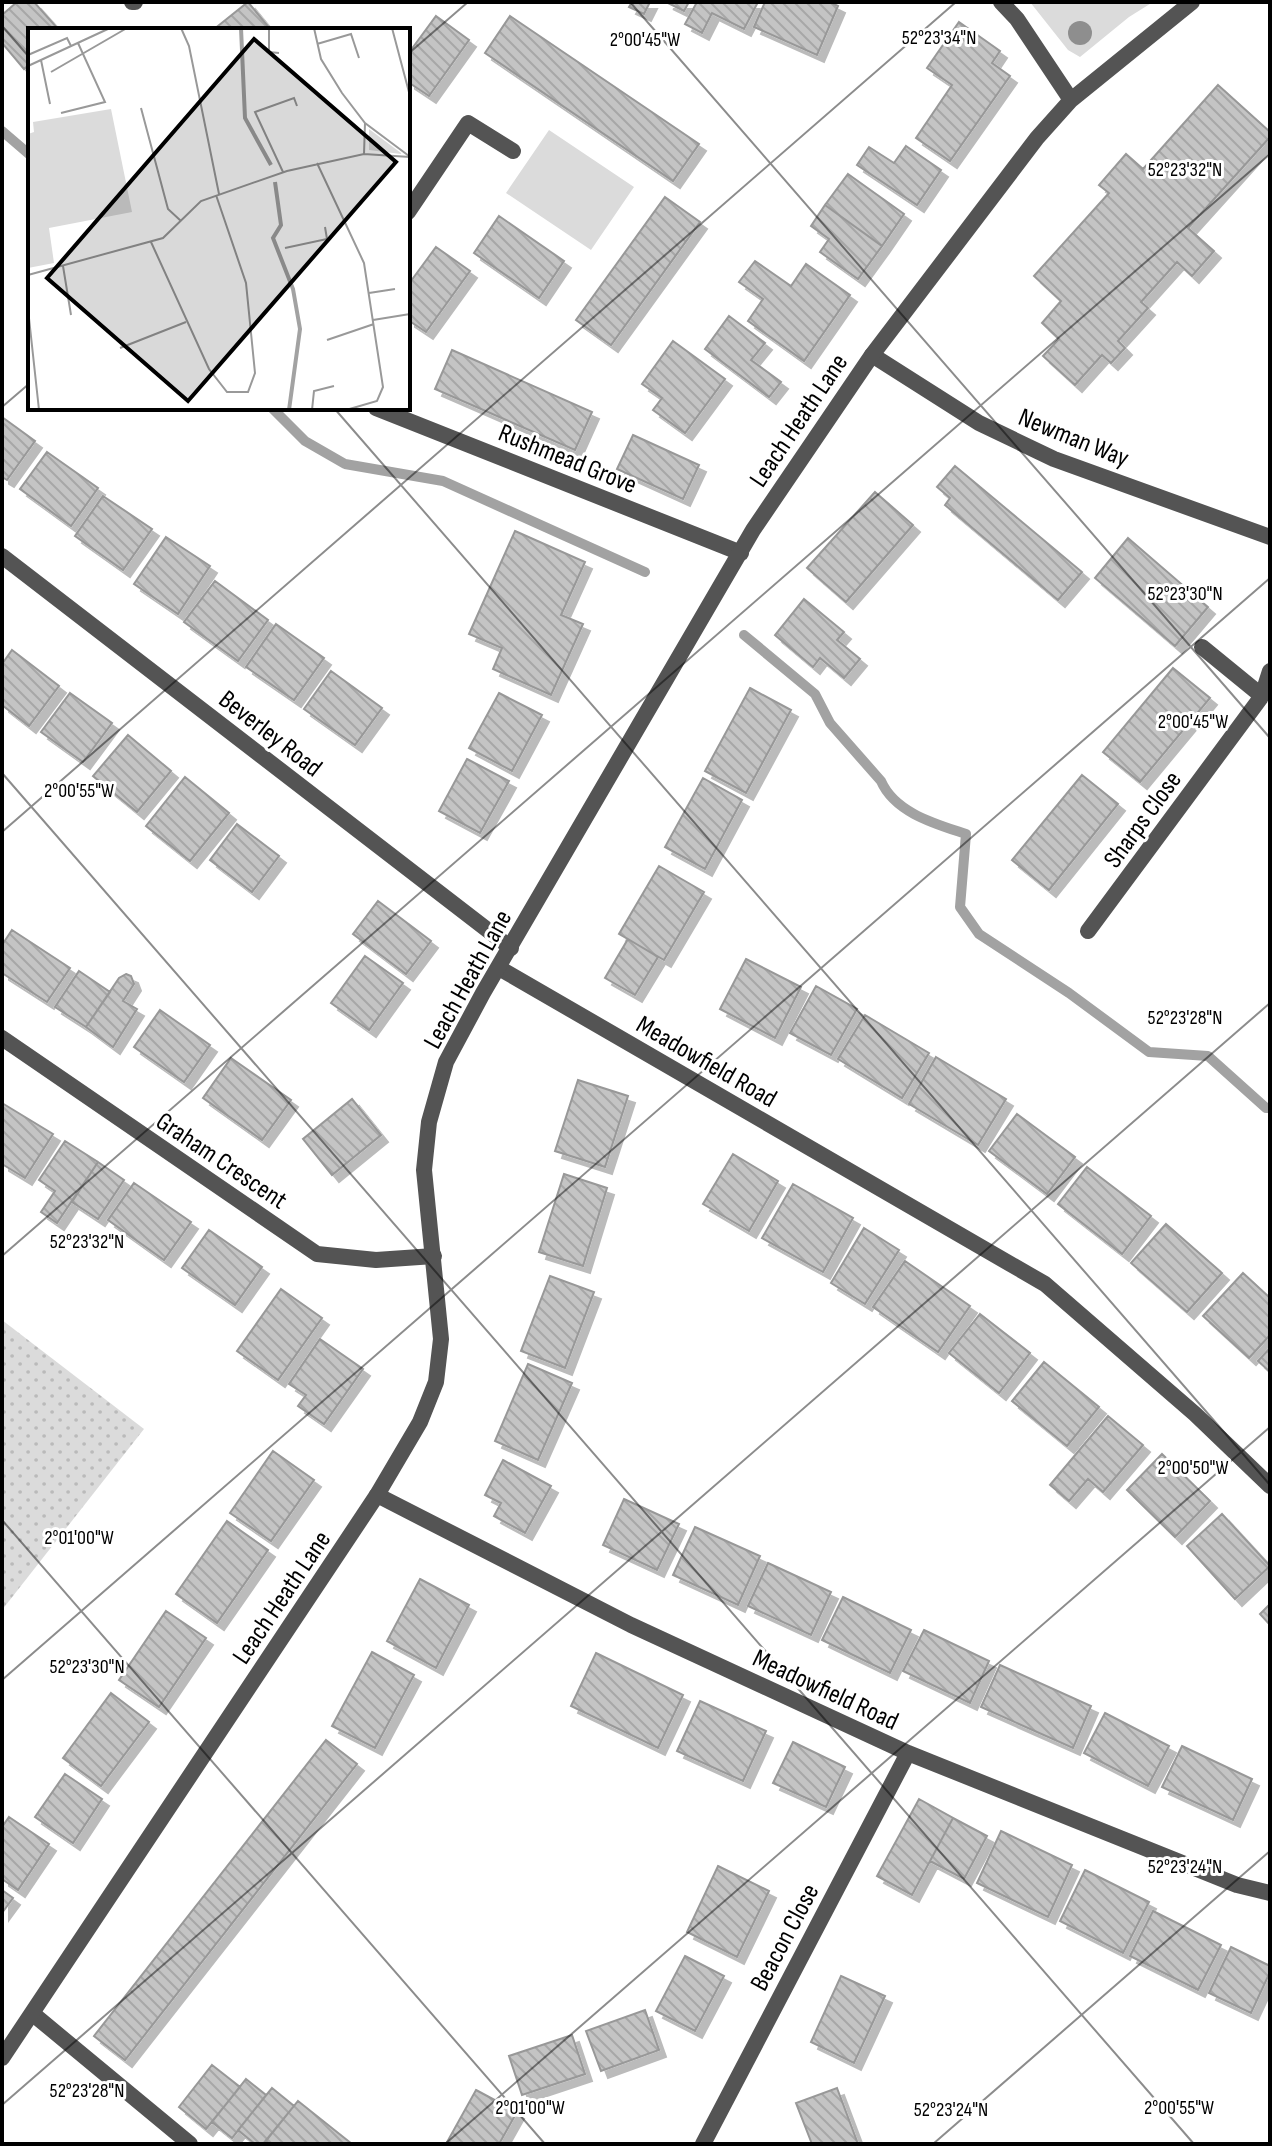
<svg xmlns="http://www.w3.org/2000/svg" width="1272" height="2146" viewBox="0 0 1272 2146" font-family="'Sofia Sans Condensed',sans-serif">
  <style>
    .grass { fill: #dbdbdb }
    .park { fill: url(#park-dots) }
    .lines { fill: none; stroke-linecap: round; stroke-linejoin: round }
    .stream { stroke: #a2a2a2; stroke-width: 10 }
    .building { fill: url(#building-back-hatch); stroke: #989898; stroke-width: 2; filter: url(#shadow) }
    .minor { stroke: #545454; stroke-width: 16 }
    .tertiary { stroke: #545454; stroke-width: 16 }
    .tree { fill: #8e8e8e }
    .ticks { fill: none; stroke: #000; stroke-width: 2; stroke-opacity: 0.45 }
    .labels { text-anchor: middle; stroke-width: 6; stroke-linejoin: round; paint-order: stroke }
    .street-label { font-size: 26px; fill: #000; stroke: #fff }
    .inset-river { fill: none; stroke: #a2a2a2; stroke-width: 4 }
    .inset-road { fill: none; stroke: #999; stroke-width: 2 }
    .view { fill: #000; fill-opacity: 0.15; stroke: #000; stroke-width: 4 }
    .inset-edge { fill: none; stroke: #000; stroke-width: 4 }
    .ticks-label { font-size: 20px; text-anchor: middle; fill: #000; stroke: #fff; stroke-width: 6; stroke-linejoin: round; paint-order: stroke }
  </style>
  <defs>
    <pattern id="park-dots" width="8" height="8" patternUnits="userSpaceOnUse" patternTransform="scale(2)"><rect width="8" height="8" fill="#dbdbdb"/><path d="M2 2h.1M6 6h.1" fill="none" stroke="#bababa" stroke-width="1.8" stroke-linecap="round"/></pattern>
    <pattern id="building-back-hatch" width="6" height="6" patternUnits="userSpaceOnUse" patternTransform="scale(2)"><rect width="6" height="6" fill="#c4c4c4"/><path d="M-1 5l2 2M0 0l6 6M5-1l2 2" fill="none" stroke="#a7a7a7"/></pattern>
    <filter id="shadow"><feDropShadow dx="7" dy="7" stdDeviation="0" flood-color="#0004"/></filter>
  </defs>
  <rect width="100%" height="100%" fill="#fff"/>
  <path class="grass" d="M1030 2H1153L1129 17 1080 57 1068 50Z
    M549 130 634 187 591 250 506 193Z"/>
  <path class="park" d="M2 1320 144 1429 2 1610Z"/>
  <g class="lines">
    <path class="stream" d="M2 131 30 155
      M272 408 305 441 345 464 443 481 645 572
      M744 635 815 694 830 723 881 781C895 813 936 824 966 834L960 907 979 934 1069 993 1149 1052 1208 1056 1266 1108H1270"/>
  </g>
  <path class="building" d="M17 2H34L59 30H30V64L24 69 2 43V15Z
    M248 2 271 30H213Z
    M632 2H650L644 14 629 7Z
    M666 2H689L684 11Z
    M697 2H758L744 29 712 13 702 33 685 24Z
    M765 2H830L838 6 817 55 754 27Z
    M436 16 469 40 429 96 408 82V54Z
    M510 16 699 144 673 181 485 53Z
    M959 22 1000 51 992 63 1010 76 950 161 916 138 952 85 927 68Z
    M1218 85 1270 132V137L1188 228 1214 251 1192 276 1177 262 1141 302 1148 308 1118 341 1125 348 1111 363 1102 355 1075 385 1043 356 1059 339 1042 323 1061 301 1034 276 1109 193 1099 185 1126 154 1143 169Z
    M906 146 941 170 917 205 857 165 869 147 894 163Z
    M848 174 904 214 882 246 825 205Z
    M665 197 700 222 611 345 576 320Z
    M825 205 882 246 858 279 820 252 829 239 811 226Z
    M499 216 564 261 539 298 474 253Z
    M436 247 470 271 426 332 408 320V285Z
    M755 261 791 286 806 264 850 295 804 361 748 321 763 299 739 282Z
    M729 316 765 343 751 360 781 382 769 397 705 349Z
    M673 341 725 379 685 433 653 410 662 398 642 384Z
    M452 350 592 412 575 450 435 389Z
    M2 417 35 441 7 480 2 477Z
    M633 435 699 465 683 499 617 469Z
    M47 452 98 488 71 526 20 489Z
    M955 466 1082 572 1058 600 945 505 950 498 937 487Z
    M875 492 913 525 846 602 807 568Z
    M103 496 152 529 123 570 75 536Z
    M515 531 585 562 561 615 583 624 551 695 493 669 502 648 469 634Z
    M166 537 210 566 178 614 134 584Z
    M1128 538 1208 607 1175 646 1095 578Z
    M215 581 268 620 238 661 184 622Z
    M804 599 844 632 837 640 860 659 844 678 820 658 813 667 775 635Z
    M276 624 324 658 294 700 246 667Z
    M12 650 59 686 29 726 2 705V664Z
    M1173 668 1210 698 1140 782 1103 752Z
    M331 671 382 708 355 745 304 709Z
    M750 688 791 710 746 793 705 771Z
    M70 693 112 723 83 762 41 732Z
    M499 693 542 715 512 771 469 748Z
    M128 735 171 771 137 812 93 776Z
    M467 759 509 781 480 833 439 811Z
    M1082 775 1118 804 1049 890 1012 860Z
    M185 777 229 813 190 861 146 826Z
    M703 778 742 800 705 869 665 847Z
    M237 824 279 856 252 892 210 860Z
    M659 866 704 892 664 960 619 934Z
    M378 901 431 941 406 974 353 934Z
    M12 930 70 968 47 1002 2 973V945Z
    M628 939 658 957 635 995 605 978Z
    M365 956 403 983 369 1030 331 1003Z
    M746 959 801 987 775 1038 720 1009Z
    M79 971 110 992 86 1027 55 1007Z
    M126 974 131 976 134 984 123 1001 137 1009 113 1047 86 1027 119 978Z
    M816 986 857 1009 831 1055 790 1033Z
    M160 1010 210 1045 184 1082 134 1047Z
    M865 1015 929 1053 902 1098 838 1059Z
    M936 1057 1006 1099 978 1145 909 1104Z
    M231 1058 291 1100 262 1140 203 1098Z
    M578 1080 628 1096 605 1167 555 1151Z
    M352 1099 381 1135 332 1175 303 1139Z
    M2 1103 53 1134 25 1178 2 1164Z
    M1017 1114 1075 1157 1047 1194 989 1151Z
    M65 1141 98 1162 57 1223 41 1212 55 1191 39 1180Z
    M733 1154 778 1181 749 1231 703 1204Z
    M98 1162 124 1180 98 1219 72 1202Z
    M1087 1167 1151 1216 1122 1254 1058 1204Z
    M564 1174 607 1188 583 1266 539 1252Z
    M134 1183 191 1222 164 1260 108 1220Z
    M793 1184 853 1218 823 1272 762 1238Z
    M1166 1224 1222 1273 1187 1312 1131 1263Z
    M864 1228 899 1250 865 1304 831 1283Z
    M209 1230 262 1267 235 1305 182 1268Z
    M905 1261 970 1306 938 1352 873 1307Z
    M1243 1273 1270 1298V1335L1249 1358 1203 1316Z
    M550 1276 594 1292 565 1368 521 1351Z
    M281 1289 322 1318 278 1380 237 1351Z
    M980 1314 1030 1353 999 1393 949 1353Z
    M320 1339 363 1369 324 1424 298 1406 306 1395 289 1384Z
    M1270 1348V1372L1258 1361Z
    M1044 1362 1099 1407 1067 1446 1012 1401Z
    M528 1364 572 1383 538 1460 495 1441Z
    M1108 1416 1143 1445 1103 1492 1088 1479 1069 1501 1050 1485Z
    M273 1451 314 1480 271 1541 230 1513Z
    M1162 1454 1210 1501 1175 1537 1127 1490Z
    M503 1460 551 1486 525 1533 494 1516 501 1503 485 1495Z
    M624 1499 679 1524 657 1570 603 1545Z
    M1222 1514 1270 1566 1235 1599 1187 1546Z
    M227 1521 268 1550 217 1623 176 1594Z
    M695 1527 760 1556 738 1605 673 1575Z
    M768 1563 831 1592 811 1635 748 1606Z
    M420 1579 469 1605 436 1668 387 1641Z
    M843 1597 911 1630 890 1673 822 1640Z
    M1270 1604V1625L1260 1614Z
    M166 1611 206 1638 159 1707 119 1680Z
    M924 1630 989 1661 970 1703 903 1671Z
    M372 1652 414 1675 375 1748 332 1726Z
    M596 1653 683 1695 658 1748 571 1706Z
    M1000 1665 1091 1706 1073 1748 981 1707Z
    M111 1693 149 1722 101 1786 63 1758Z
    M700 1701 766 1731 743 1781 677 1751Z
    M1105 1713 1169 1746 1148 1786 1084 1753Z
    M326 1740 357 1764 125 2060 94 2036Z
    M793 1742 845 1767 826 1807 773 1783Z
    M1182 1746 1252 1779 1233 1820 1162 1787Z
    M65 1774 102 1799 73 1843 35 1817Z
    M919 1799 953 1818 912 1895 877 1876Z
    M9 1817 49 1844 18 1890 2 1879V1827Z
    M953 1818 987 1836 964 1879 930 1861Z
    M1001 1831 1072 1865 1048 1917 977 1883Z
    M718 1866 769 1891 737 1957 687 1932Z
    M1085 1870 1149 1902 1123 1953 1060 1921Z
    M2 1890 13 1898 2 1913Z
    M1153 1911 1221 1945 1198 1990 1130 1956Z
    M1231 1947 1270 1966V1972L1251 2013 1209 1993Z
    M685 1956 724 1976 695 2031 656 2011Z
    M841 1976 885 1996 854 2063 811 2042Z
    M645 2010 659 2050 601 2071 586 2031Z
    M572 2035 585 2074 522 2095 509 2056Z
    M212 2065 240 2087 206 2129 179 2107Z
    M246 2079 266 2095 232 2138 212 2122Z
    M272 2088 294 2106 263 2144H255L238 2130Z
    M837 2088 858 2144H812L796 2103Z
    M476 2090 517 2112 499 2144H446Z
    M298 2101 352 2144H270L266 2141Z"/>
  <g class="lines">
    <path class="minor" d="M132 2H135
      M408 212 468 123 513 151
      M872 355 979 423 1054 459 1270 537
      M376 408 741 553
      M2 556 511 948
      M1262 696 1270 671
      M1088 931 1262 696 1202 647
      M499 968 1045 1284 1195 1414 1270 1486
      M2 1038 317 1254 376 1260 434 1256
      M377 1495 631 1625 908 1753 1237 1885 1270 1893
      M33 2014 190 2144
      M703 2144 908 1753"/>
    <path class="tertiary" d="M1001 2 1017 19 1071 100
      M2 2058 377 1495 420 1422 436 1382 441 1339 424 1170 429 1122 446 1062 483 993 753 530 872 355 1037 138 1071 100 1192 2"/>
  </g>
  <circle class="tree" cx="1080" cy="33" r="12"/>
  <path class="ticks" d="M630 2 1270 738M2 26 30 58M408 54 468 2M2 407 30 383M334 408 1270 1485M2 773 1194 2144M2 832 956 2M2 1256 1270 154M2 1520 545 2144M2 1680 1270 578M2 2105 1270 1003M445 2144 1270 1427M933 2144 1270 1851"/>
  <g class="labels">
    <g class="street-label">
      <text transform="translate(798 420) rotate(-56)" y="9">Leach Heath Lane</text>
      <text transform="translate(1074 437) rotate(22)" y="9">Newman Way</text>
      <text transform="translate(568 458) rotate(22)" y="9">Rushmead Grove</text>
      <text transform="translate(271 733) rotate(38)" y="9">Beverley Road</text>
      <text transform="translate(1142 819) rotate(-54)" y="9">Sharps Close</text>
      <text transform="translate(467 979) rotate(-61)" y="9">Leach Heath Lane</text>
      <text transform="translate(707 1061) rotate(30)" y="9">Meadowfield Road</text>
      <text transform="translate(222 1160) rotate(34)" y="9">Graham Crescent</text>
      <text transform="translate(281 1597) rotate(-56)" y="9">Leach Heath Lane</text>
      <text transform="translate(826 1689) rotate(25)" y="9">Meadowfield Road</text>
      <text transform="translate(784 1937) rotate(-62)" y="9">Beacon Close</text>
    </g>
  </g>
  <g transform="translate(28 28)">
    <rect width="382" height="382" fill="#fff"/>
    <path d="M341 101 373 125V126L341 122Z" fill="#dbdbdb"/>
    <path d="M83 81 104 184 21 200 26 235 0 240V106L6 104 5 94Z" fill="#dbdbdb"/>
    <path class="inset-river" d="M213 0 217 90 243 137M247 154 253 197 245 210 265 261 272 301 261 382"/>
    <path class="inset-road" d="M153 0 161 18 191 166M241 0V24L251 25M286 0 293 31 314 65 337 95 381 128M364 0 382 68M289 16 323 6 331 30M0 27 39 10 43 18M13 32 22 76M0 38 82 0M23 44 99 0M113 80 140 181 153 193M33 85 77 74 50 15M336 126 337 95M289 135 336 235 355 359 349 373 318 382M255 144 227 84 266 70 269 78M123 214 181 341 199 364H220L227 345 218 255 188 167M257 220 299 211 297 199M35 238 43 287M0 247 135 210 173 173 259 143 336 126 382 129M341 265 367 261M0 281 11 382M345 292 382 286M299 312 346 296M92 320 158 294M284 382 286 363 306 358"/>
    <path class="view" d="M226 11 368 134 160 373 19 250Z"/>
    <rect width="382" height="382" class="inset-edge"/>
  </g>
  <g class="ticks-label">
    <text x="939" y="44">52°23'34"N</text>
    <text x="645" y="46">2°00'45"W</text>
    <text x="1185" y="176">52°23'32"N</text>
    <text x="1185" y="600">52°23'30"N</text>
    <text x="1193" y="728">2°00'45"W</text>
    <text x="79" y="797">2°00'55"W</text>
    <text x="1185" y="1024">52°23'28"N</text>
    <text x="87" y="1248">52°23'32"N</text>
    <text x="1193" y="1474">2°00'50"W</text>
    <text x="79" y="1544">2°01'00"W</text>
    <text x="87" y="1673">52°23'30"N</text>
    <text x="1185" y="1873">52°23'24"N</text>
    <text x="87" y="2097">52°23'28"N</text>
    <text x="530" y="2114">2°01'00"W</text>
    <text x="1179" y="2114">2°00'55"W</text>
    <text x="951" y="2116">52°23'24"N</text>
  </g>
  <rect width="1272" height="2146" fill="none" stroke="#000000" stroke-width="8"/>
</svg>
